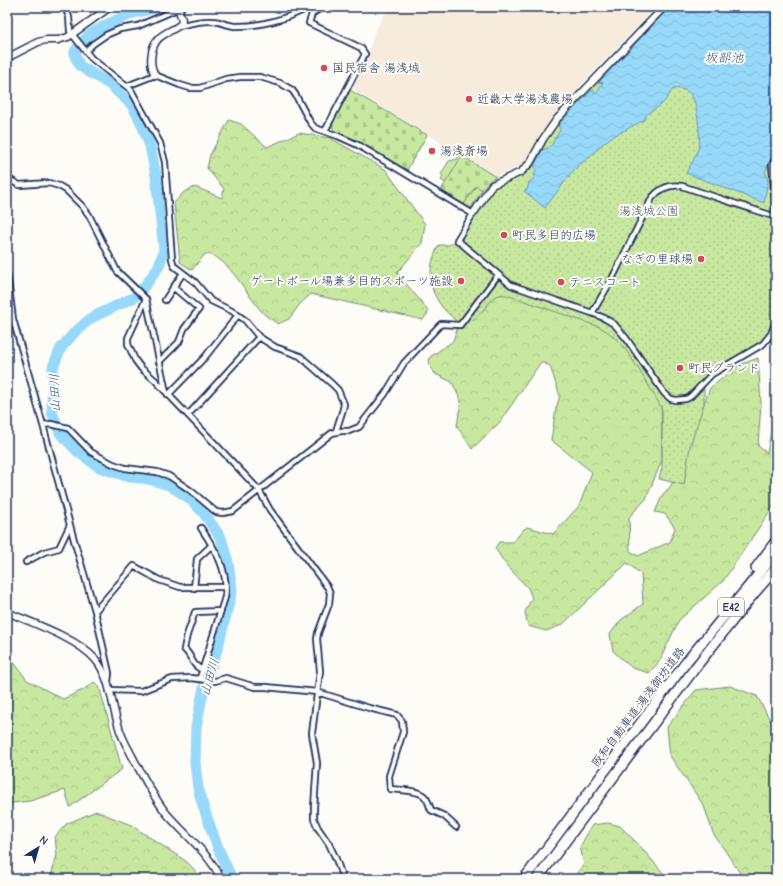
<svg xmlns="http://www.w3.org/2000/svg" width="783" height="886" viewBox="0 0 783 886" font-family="'Comic Neue','Klee One',sans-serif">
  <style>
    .built { fill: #f7ecdb }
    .green { fill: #c8e8a0; stroke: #728c7f }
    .forest { fill: url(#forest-crowns); stroke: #728c7f }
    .cemetery { fill: url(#cemetery-stones); stroke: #728c7f }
    .park { fill: url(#park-dots); stroke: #728c7f }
    .water { fill: url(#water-waves); stroke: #6695bc }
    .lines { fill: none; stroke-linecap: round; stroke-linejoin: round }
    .river { stroke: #98d9fa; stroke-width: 11 }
    .minor-casing { stroke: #1b2f5e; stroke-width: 8 }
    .tertiary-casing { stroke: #1b2f5e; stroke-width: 9 }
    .motorway-casing { stroke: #1b2f5e; stroke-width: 12 }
    .minor { stroke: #fdfcf7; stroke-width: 4.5 }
    .tertiary { stroke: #fdfcf7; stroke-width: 6 }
    .motorway { stroke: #fdfcf7; stroke-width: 9 }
    .poi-dot { fill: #d1495b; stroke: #fdfcf7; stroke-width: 1.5 }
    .labels { text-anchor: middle; stroke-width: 4; stroke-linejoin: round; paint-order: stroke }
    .shield { fill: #fdfcf7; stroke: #5f6c8c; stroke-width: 1 }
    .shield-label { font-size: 11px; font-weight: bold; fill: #1b2f5e }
    .poi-label { font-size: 12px; fill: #1b2f5e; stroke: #fdfcf7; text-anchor: start }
    .park-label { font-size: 12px; fill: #465d6e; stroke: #fdfcf7 }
    .street-label { font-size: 12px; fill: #1b2f5e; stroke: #fdfcf7 }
    .water-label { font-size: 13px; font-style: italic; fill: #3a5a85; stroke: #fdfcf7 }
  </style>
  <defs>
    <pattern id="forest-crowns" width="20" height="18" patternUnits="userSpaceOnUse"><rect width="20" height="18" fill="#c8e8a0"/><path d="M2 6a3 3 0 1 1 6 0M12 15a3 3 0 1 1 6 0" fill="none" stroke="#abc78c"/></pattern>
    <pattern id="cemetery-stones" width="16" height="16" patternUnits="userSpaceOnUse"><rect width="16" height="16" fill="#c8e8a0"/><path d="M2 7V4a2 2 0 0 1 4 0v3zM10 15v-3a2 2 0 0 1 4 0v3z" fill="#abc78c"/></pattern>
    <pattern id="park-dots" width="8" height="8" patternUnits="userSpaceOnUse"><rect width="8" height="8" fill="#c8e8a0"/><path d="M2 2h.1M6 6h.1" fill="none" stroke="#abc78c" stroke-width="1.8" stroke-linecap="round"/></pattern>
    <pattern id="water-waves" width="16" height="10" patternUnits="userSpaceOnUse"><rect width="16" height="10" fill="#98d9fa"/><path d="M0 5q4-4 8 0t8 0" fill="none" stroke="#82bbd9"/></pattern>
  </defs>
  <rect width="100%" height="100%" fill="#fdfcf7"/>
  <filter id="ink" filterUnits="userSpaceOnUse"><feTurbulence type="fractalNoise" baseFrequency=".025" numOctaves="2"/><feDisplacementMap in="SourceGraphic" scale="8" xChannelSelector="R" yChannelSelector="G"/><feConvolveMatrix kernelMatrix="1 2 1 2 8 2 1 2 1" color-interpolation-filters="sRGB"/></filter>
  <g filter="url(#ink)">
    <path class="built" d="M389 7H657L586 80 548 124 539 136 530 156 526 162 521 166 496 176 352 89 368 55 374 33Z"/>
    <path class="green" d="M452 150 462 156 446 183 441 180 443 176 441 174 449 161 458 159 457 155 448 157Z
      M476 186 482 190 471 208 464 204Z"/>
    <path class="forest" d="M229 120 241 124 267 147 299 133 330 138 385 169 425 224 422 243 397 273 429 311 423 320 311 294 300 304 289 319 278 324C274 321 269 318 265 315 249 300 228 254 205 254L192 270 180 262 174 203 184 192 195 187 222 198 224 189 207 168 210 155Z
      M498 290 603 322 621 338 661 396 662 460 646 499 629 517 630 551 638 556 670 542 675 528 665 514 655 512 663 494 671 486 710 388 739 365 758 358 761 403 758 446 767 453 775 410H776V502L723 581 679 620 659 662 649 673 632 668 613 651 610 634 621 620 643 604 641 574 627 563 562 625 546 631 528 626 525 612 532 598 528 588 506 565 495 548 499 542H513L523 530 527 527 553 534 579 506 592 472 551 440 556 408 560 396 550 366 541 362 499 423 472 449 457 426 461 401 452 382 435 374 429 364 430 357 453 341 461 315Z
      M7 626V653L27 680 63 699 83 690 94 682 99 686 122 769 70 807 65 790 30 801 12 803 7 809Z
      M730 686 757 696 776 731V879H744L713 833 704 806 670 756 667 727 696 690Z
      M96 811 131 825 187 862 203 879H50L57 855 55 837 66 824Z
      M608 823 620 826 639 845 664 874 684 878 686 879H572L584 864 580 847 592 825Z"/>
    <path class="cemetery" d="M350 90 427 135 407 170 357 140 336 132 330 125Z
      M462 156 496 177 488 182 482 190 476 186 464 204 441 190Z"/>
    <path class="park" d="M664 7H776V157L774 161 776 211V320L765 341 712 374 704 384V404L690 446 684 485 659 479 662 467V410C658 400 652 392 647 383 634 362 622 339 600 327L510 296C504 294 498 294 493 298 484 309 475 323 460 325 452 317 442 309 437 299 427 284 430 260 439 245H449L457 240 489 189 521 172 550 129Z"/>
    <path class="water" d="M670 7H776V48L774 62 776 71V149L765 172 768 181 764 203 686 173C691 164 697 155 699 145 700 137 699 129 698 120 696 105 694 86 673 89 669 94 666 101 661 105 654 110 647 111 644 120L610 138 599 147 591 156 579 165 571 173 545 208 524 191 527 190 529 182 533 180 535 176 534 174 536 171V168L534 166 543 149H547L552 144 560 130V128L558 125 592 90 595 92H597L603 82 598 83Z"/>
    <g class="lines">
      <path class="river" d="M159 7 134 13 112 22 89 35 75 51V56L80 66 109 84 132 105 141 122 150 146 156 176 164 250 159 266 148 282 135 297 91 318 74 333 61 348 53 367 52 412 60 433 78 452 99 467 129 477 149 479 169 485 188 497 203 512 221 538 228 562 232 590 218 647 204 687 196 727 195 763 198 788 203 806 218 848 232 879"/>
      <defs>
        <path id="minor" d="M65 7 69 17 70 31 72 34 91 58 131 90 160 143 165 162 172 259 174 266 195 282 211 301 232 311 245 320 259 337 275 347 300 356 332 384 338 390 344 404 343 409 336 431
          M322 7 312 14 309 23 361 48 365 54 325 131
          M179 26C191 23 207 19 219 22 224 24 228 25 234 26 258 27 288 19 309 7
          M86 51 93 44 106 35 120 29 138 26 182 7
          M127 86 155 75 180 85 190 88H200L226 79 240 77H260L280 83 292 90 295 94 310 122 315 128 338 136 358 145 473 214 457 240 511 285 592 313 604 318 614 324 626 338 664 393 671 399 676 400 686 399 690 397 712 374 763 344 771 334 776 320
          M776 157 772 165 776 211
          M7 178 19 185 49 183 59 186 66 190 82 206 89 215 117 271 146 299 166 392 259 490 270 510 328 588 330 593 329 604 318 633 317 639 320 671 312 733 317 763 314 807V819L318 828 329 844 336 859 343 879
          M7 273 13 319 43 425 74 540 95 611 109 673 108 682
          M146 299 128 338V344L135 360 141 368 156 381 165 391
          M165 300 183 273
          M592 313 612 279 652 198C660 188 669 184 682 186L776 217
          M159 362 179 342 184 329 199 309 173 287
          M168 395 205 357 238 315
          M188 415 259 337
          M43 425 51 424 68 428 91 452 113 464 125 468 157 472 169 476 190 490 216 512 223 513 233 511 332 433 341 431H349L359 427 385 394 404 363 441 324 460 325 498 275
          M26 562 44 552 59 548 70 525
          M194 588 197 559 212 545
          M95 611 134 566 159 580 180 587H226
          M203 670C190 665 193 656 184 649L187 635 195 612 221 611
          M200 678 225 597C229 571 215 549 201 528
          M109 690 141 691 172 679 191 678 215 681 226 678 255 687H266L317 692 369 708 397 715 402 721 403 732 389 776 390 789C399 790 418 790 424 796 428 799 429 805 431 810L444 816 456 827"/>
        <path id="tertiary" d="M7 58 38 42 46 40H58L68 37 110 7
          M155 75C149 65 150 47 159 38 166 32 175 29 181 24L182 20 178 7
          M473 214 492 185 521 172 530 163 543 139 557 119 664 7
          M7 612C32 623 77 638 95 659 110 676 111 702 118 724 120 733 125 743 130 752 140 771 153 797 167 814 186 836 209 853 221 879"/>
        <path id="motorway" d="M756 568 776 541
          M524 879 687 661 776 553
          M537 879 695 668 751 597 776 568"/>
      </defs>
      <use href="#minor" class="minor-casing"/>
      <use href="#tertiary" class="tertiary-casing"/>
      <use href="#motorway" class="motorway-casing"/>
      <use href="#minor" class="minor"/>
      <use href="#tertiary" class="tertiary"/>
      <use href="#motorway" class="motorway"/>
    </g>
  </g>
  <g class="poi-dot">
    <circle cx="324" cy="68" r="4"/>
    <circle cx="469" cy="99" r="4"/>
    <circle cx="432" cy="151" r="4"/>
    <circle cx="504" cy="235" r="4"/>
    <circle cx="701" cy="259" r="4"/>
    <circle cx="461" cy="281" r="4"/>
    <circle cx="561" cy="282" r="4"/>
    <circle cx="680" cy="368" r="4"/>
  </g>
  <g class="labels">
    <rect class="shield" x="718" y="598" width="26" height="18" rx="3"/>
    <g class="shield-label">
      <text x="731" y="611">E42</text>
    </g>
    <g class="poi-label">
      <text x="332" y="72">国民宿舎 湯浅城</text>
      <text x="477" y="103">近畿大学湯浅農場</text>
      <text x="440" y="155">湯浅斎場</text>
      <text x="512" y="239">町民多目的広場</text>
      <text x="693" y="263" text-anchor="end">なぎの里球場</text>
      <text x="453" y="285" text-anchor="end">ゲートボール場兼多目的スポーツ施設</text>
      <text x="569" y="286">テニスコート</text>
      <text x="688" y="372">町民グランド</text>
    </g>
    <g class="park-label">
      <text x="649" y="215">湯浅城公園</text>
    </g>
    <g class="street-label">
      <text transform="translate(638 707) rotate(-53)" y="4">阪和自動車道;湯浅御坊道路</text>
    </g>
    <g class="water-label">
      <text x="724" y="62">坂部池</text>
      <text transform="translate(54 393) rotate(-92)" y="5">山田川</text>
      <text transform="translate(209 677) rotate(-74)" y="5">山田川</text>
    </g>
  </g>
  <rect width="783" height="886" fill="none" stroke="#fdfcf7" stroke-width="24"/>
  <rect x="12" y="12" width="759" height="862" fill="none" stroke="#1b2f5e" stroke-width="1.5" filter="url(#ink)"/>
  <g transform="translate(38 848) rotate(37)" stroke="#fdfcf7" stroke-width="3" paint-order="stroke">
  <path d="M0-3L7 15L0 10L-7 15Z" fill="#1b2f5e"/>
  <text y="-6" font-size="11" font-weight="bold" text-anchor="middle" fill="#1b2f5e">N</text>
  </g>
</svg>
